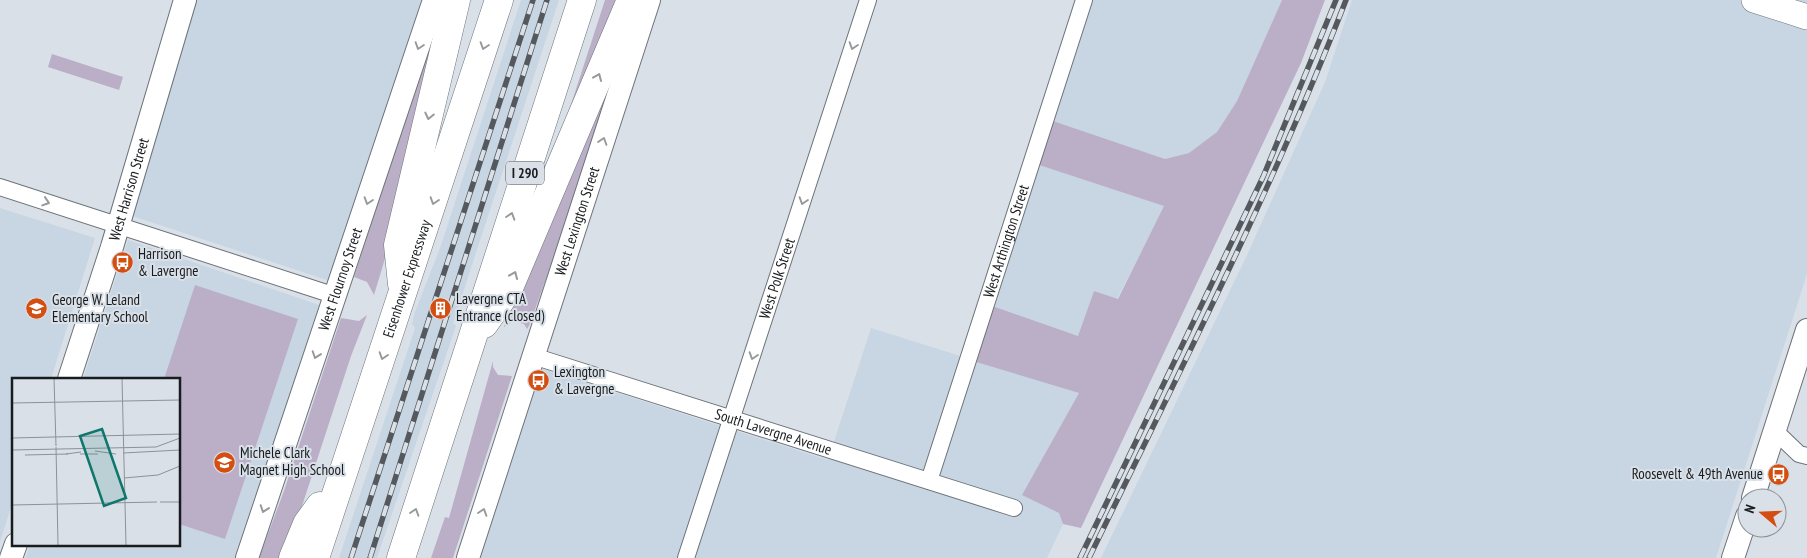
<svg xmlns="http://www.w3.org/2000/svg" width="1807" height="558" viewBox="0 0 1807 558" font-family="'PT Sans Narrow',sans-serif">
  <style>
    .built { fill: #c8d6e3 }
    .green { fill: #bbaec7 }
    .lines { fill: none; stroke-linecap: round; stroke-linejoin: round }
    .street-casing { stroke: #6c7379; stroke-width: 18 }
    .secondary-casing { stroke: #6c7379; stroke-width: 24 }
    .primary-casing { stroke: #6c7379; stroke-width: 26 }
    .highway-casing { stroke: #6c7379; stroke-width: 29 }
    .street { stroke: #fff; stroke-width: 16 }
    .secondary { stroke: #fff; stroke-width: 22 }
    .primary { stroke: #fff; stroke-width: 25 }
    .highway { stroke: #fff; stroke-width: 28 }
    .rail-casing { stroke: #55595d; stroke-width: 5.5 }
    .rail { stroke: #d9e0e8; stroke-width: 4; stroke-dasharray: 11; stroke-linecap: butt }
    .oneway { stroke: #98999a }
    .labels { text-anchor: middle; stroke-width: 4; stroke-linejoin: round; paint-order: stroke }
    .shield { fill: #d9e0e8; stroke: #53575b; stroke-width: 1 }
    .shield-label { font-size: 14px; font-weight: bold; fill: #191c1e }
    .street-label { font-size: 15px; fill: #191c1e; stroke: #d9e0e8 }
    .poi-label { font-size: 15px; fill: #191c1e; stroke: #d9e0e8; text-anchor: start }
    .inset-road { fill: none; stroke: #8c9297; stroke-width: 1 }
    .view { fill: #0f766e; fill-opacity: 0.15; stroke: #0f766e; stroke-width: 2.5 }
    .inset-edge { fill: none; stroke: #191c1e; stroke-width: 2.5 }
  </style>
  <rect width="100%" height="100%" fill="#d9e0e8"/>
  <path class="built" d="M196 0H421L330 281 132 216Z
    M521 0H559L453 323 456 326 377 558H339L415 328 412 324 415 312 440 248Z
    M1093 0H1282L1237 101 1217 132 1189 153 1165 159 1053 121Z
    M1352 0H1807V274L1716 558H1101L1247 255 1325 82Z
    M1039 165 1165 206 1117 299 1094 291 1078 336 992 306Z
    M0 208 95 238 51 379H14V498L0 542Z
    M128 240 322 306 235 558H26L30 544H179V379H83Z
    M871 328 1079 393 1023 495 1060 513 1063 524 1047 558H477L539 368 828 460Z"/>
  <path class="green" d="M443 0 390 242 374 295 367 282 354 277Z
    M605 0H621L565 123Z
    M1282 0H1325L1301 63 1081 528 1063 524 1059 513 1022 495 1079 393 973 361 992 306 1078 336 1094 291 1118 299 1164 206 1039 165 1053 121 1165 159 1189 153 1217 132 1237 101Z
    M637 5 559 243 529 326 527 329 524 324 514 321 504 327 512 300Z
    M52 54 123 77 119 90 48 67Z
    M195 285 298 319 225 539 179 524V379H164Z
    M367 315 351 356 285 558H259L284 491 341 318 359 321Z
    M493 361V367L498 375 512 376 453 558H431L445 517 449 518Z"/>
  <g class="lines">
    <defs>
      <g id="street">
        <path d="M0 187 336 296"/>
        <path id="s1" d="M533 356 1014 508"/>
        <path d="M1775 431 1799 454 1807 456"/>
        <path id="s2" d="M929 481 1084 0"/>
        <path id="s3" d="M686 558 868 0"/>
      </g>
      <g id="secondary">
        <path id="s4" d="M69 379 112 247 185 0"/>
        <path d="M1753 498 1807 330"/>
        <path d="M11 558 16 544"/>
        <path id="s5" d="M247 558 434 0"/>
        <path id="s6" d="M468 558 649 0"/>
        <path d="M1733 558 1747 516"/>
      </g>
      <path id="primary" d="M1754 0 1807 17"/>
      <g id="highway">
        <path d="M402 284 398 245 456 0"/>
        <path d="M484 324 508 290 631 0"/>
        <path d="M293 558 307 524 320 506"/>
        <path id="s7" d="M315 558 499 0"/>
        <path d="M401 558 582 0"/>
      </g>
    </defs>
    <use href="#street" class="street-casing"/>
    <use href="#secondary" class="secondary-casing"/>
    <use href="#primary" class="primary-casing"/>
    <use href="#highway" class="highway-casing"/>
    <use href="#street" class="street"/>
    <use href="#secondary" class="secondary"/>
    <use href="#primary" class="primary"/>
    <use href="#highway" class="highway"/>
    <defs>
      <path id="rail" d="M351 558 533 0
        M370 558 547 0
        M1080 558 1263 177 1336 0
        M1089 558C1178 374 1272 191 1346 0"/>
    </defs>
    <use href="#rail" class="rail-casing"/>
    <use href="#rail" class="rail"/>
  </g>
  <defs><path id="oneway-chevron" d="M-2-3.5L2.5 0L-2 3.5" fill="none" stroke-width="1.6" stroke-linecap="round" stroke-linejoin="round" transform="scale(1.25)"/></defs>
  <g class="oneway">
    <use href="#oneway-chevron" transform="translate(419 46) rotate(108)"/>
    <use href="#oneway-chevron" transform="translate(484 46) rotate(108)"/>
    <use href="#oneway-chevron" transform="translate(853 46) rotate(108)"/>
    <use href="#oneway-chevron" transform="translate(598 77) rotate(-67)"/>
    <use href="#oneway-chevron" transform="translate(429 116) rotate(103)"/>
    <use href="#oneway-chevron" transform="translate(603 141) rotate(-72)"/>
    <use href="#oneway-chevron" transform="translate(368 201) rotate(108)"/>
    <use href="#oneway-chevron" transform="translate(434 201) rotate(108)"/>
    <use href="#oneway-chevron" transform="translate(803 201) rotate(108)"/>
    <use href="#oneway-chevron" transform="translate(46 202) rotate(18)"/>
    <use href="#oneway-chevron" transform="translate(511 216) rotate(-72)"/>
    <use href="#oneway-chevron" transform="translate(514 275) rotate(-67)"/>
    <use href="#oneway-chevron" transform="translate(316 355) rotate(109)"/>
    <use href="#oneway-chevron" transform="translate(383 356) rotate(108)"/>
    <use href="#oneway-chevron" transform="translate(753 356) rotate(108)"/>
    <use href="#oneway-chevron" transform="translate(264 509) rotate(109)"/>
    <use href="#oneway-chevron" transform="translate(415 512) rotate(-72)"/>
    <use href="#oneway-chevron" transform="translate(483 512) rotate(-72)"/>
  </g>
  <defs>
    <symbol id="bus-disc" viewBox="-11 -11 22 22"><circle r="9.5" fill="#d34e10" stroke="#d9e0e8"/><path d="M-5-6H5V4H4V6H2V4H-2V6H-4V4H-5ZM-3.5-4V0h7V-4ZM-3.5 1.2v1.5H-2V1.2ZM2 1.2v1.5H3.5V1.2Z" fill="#fff"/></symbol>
    <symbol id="building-disc" viewBox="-11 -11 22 22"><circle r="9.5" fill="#d34e10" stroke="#d9e0e8"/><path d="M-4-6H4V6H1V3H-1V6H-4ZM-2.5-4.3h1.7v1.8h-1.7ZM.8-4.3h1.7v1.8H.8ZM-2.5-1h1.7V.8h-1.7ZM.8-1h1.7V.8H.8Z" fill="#fff"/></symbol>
    <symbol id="school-disc" viewBox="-11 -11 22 22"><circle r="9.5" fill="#d34e10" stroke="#d9e0e8"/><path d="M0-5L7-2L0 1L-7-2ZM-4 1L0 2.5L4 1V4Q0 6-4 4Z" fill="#fff"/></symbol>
  </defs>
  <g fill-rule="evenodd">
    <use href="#bus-disc" x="110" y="250" width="25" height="25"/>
    <use href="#building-disc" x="428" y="296" width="25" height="25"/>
    <use href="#school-disc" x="24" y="296" width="25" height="25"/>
    <use href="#bus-disc" x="526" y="368" width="25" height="25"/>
    <use href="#school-disc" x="212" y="450" width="25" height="25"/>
    <use href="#bus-disc" x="1766" y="462" width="25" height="25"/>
  </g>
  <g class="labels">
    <rect class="shield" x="506" y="161.5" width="38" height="23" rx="4"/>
    <g class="shield-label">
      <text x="525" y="178">I 290</text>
    </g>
    <g class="street-label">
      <text dy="5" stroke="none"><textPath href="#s4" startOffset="199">West Harrison Street</textPath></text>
      <text dy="5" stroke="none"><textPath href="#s6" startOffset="354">West Lexington Street</textPath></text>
      <text dy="5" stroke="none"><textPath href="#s2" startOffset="252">West Arthington Street</textPath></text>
      <text dy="5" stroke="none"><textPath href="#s5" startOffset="294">West Flournoy Street</textPath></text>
      <text dy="5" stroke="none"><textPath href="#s7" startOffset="294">Eisenhower Expressway</textPath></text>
      <text dy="5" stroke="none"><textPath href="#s3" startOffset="294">West Polk Street</textPath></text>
      <text dy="5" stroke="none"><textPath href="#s1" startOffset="252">South Lavergne Avenue</textPath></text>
    </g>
    <g class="poi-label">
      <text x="138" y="259">Harrison<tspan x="138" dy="17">&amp; Lavergne</tspan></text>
      <text x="456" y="304">Lavergne CTA<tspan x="456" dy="17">Entrance (closed)</tspan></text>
      <text x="52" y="305">George W. Leland<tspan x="52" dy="17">Elementary School</tspan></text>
      <text x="554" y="377">Lexington<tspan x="554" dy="17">&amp; Lavergne</tspan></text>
      <text x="240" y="458">Michele Clark<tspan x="240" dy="17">Magnet High School</tspan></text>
      <text x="1763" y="479" text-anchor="end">Roosevelt &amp; 49th Avenue</text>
    </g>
  </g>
  <g transform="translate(12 378)">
    <rect width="168" height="168" fill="#d9e0e8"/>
    <path class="inset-road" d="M42 0 44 68M110 0 114 167M0 25 168 22M0 60 168 56M44 69 46 167M0 72 144 69 168 60M83 73 104 76M111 75 168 72M54 76 69 74M68 76H86M13 77 56 76M112 100 146 97 168 88M148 124H168M0 127 145 124"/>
    <path class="view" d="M90 51 114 120 92 128 68 58Z"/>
    <rect width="168" height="168" class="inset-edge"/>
  </g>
  <g transform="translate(1762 513) rotate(289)"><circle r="24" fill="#d9e0e8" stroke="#8c9297"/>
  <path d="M0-4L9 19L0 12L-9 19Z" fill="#d34e10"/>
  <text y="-8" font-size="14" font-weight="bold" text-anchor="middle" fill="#191c1e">N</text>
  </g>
</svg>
